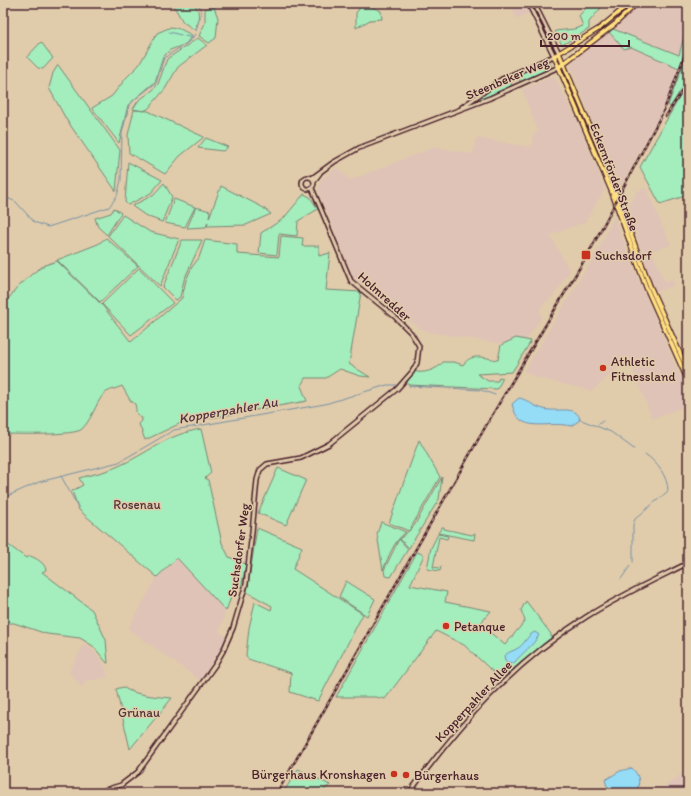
<svg xmlns="http://www.w3.org/2000/svg" width="691" height="796" viewBox="0 0 691 796" font-family="Itim,sans-serif">
  <style>
    .built { fill: #dfc3b6 }
    .green { fill: #a4edbc; stroke: #778674 }
    .water { fill: #95dcf7; stroke: #7790a5 }
    .lines { fill: none; stroke-linecap: round; stroke-linejoin: round }
    .stream { stroke: #7790a5; stroke-width: 1 }
    .minor-casing { stroke: #4a1f2b; stroke-width: 6 }
    .major-casing { stroke: #4a1f2b; stroke-width: 6 }
    .minor { stroke: #e0ccab; stroke-width: 3 }
    .major { stroke: #fedf80; stroke-width: 3.5 }
    .rail-casing { stroke: #4a1f2b; stroke-width: 2.5 }
    .rail { stroke: #e0ccab; stroke-width: 1; stroke-dasharray: 3; stroke-linecap: butt }
    .poi-dot { fill: #c8321e; stroke: #e0ccab; stroke-width: 1.5 }
    .labels { text-anchor: middle; stroke-width: 3; stroke-linejoin: round; paint-order: stroke }
    .street-label { font-size: 13px; fill: #4a1f2b; stroke: #e0ccab }
    .poi-label { font-size: 13px; fill: #4a1f2b; stroke: #e0ccab; text-anchor: start }
    .park-label { font-size: 13px; fill: #53343a; stroke: #e0ccab }
    .water-label { font-size: 14px; font-style: italic; fill: #52323f; stroke: #e0ccab }
  </style>
  <rect width="100%" height="100%" fill="#e0ccab"/>
  <filter id="ink" filterUnits="userSpaceOnUse"><feTurbulence type="fractalNoise" baseFrequency=".025" numOctaves="2"/><feDisplacementMap in="SourceGraphic" scale="8" xChannelSelector="R" yChannelSelector="G"/><feConvolveMatrix kernelMatrix="1 2 1 2 8 2 1 2 1" color-interpolation-filters="sRGB"/></filter>
  <g filter="url(#ink)">
    <path class="built" d="M522 3H526L531 12 516 19 512 6Z
      M639 3H688V22L679 55 613 29Z
      M609 32 624 49 631 47 679 68 663 109 620 187 597 134 571 67 572 61Z
      M554 76 576 118 605 189 585 222 550 235 570 271 554 295 547 302H545L539 311 542 317 522 347 428 332 415 325 353 277 318 191 321 180 337 167 350 180 435 147 473 154 476 138 532 147 533 134 538 132 522 89Z
      M646 188 671 245 652 251 665 282 672 279 675 285 656 292 644 263 645 259 627 209 637 191Z
      M614 216 631 261 688 395V405L652 419 629 358 592 391 537 378 524 371 601 244Z
      M177 558 226 611 219 632 226 636 220 651 200 680 128 629 157 577Z
      M84 643 90 647 104 664 108 677 94 680H86L82 688 69 672Z
      M688 769V793H662L663 788Z"/>
    <path class="green" d="M172 3H193C202 13 198 18 195 30L183 22Z
      M363 3 381 11 382 19 370 20 356 28V13Z
      M590 3H605L589 22V29L562 45 555 31 574 29 583 26 579 16Z
      M210 7H214L218 18 216 38 209 43 199 36 205 23V9Z
      M688 22V42L679 68 631 47 624 49 609 32 613 29 679 55Z
      M171 27 180 29 192 35 186 44 170 50 163 57 155 82 128 105 119 143 92 108 112 96 126 78 139 65 157 33Z
      M198 38 207 45 178 67 165 89 148 109 143 111 133 109 138 101 153 90 158 84 167 59Z
      M41 42 53 58 43 69 38 68 27 57Z
      M688 51V79L670 107 668 105Z
      M549 60 552 68 521 83 517 74Z
      M58 65 120 150 116 191 66 119 49 88 53 73Z
      M508 78H510L512 87 469 104Z
      M688 85V195L660 204 640 167 679 98Z
      M134 110 148 111 204 137 180 156 165 174 129 153 128 135Z
      M206 138 228 147 223 151 198 148Z
      M128 162 162 180 151 193 128 205 125 202Z
      M164 183 172 197 162 222 146 216 132 206 153 195Z
      M221 186 262 207 271 214 246 225 207 226 208 222 206 227 187 228 196 207 210 211 209 218Z
      M304 194 310 197 318 209 298 221 297 236 279 234 277 255 259 253 261 233 283 219Z
      M174 199 195 207 185 227 165 223Z
      M114 208 121 213 107 235 98 227 95 218 111 213Z
      M123 215 150 232 179 239 160 286 108 236Z
      M281 236 303 238 302 246H319V256L330 253 326 290 361 292 349 364 370 377 360 376 340 369 326 378H305L301 386 307 401 181 423 145 440 139 424 142 421V418C134 414 137 411 135 404L130 400 122 386C116 389 107 390 103 395 95 405 92 419 82 429 75 436 16 434 3 434V305L18 287 33 273 45 265 57 261 102 305 131 342 182 298 186 280 192 267 199 258 205 240 237 244V254L279 257Z
      M106 238 138 266 100 302 57 260 98 244Z
      M182 240H202L184 280 180 297 176 300 163 287Z
      M139 268 173 303 131 335 102 304Z
      M516 338 531 341 512 372 477 374 488 381H498L499 377 503 378 497 389 409 385 407 382 415 371C421 375 439 369 443 362H454L463 365C472 352 484 358 498 360L501 345Z
      M201 429 211 473 205 478 208 480 222 543 229 557 246 564 241 588 237 584 235 586 226 611 177 558 157 577 79 510 72 491 83 485 79 478C94 474 110 471 123 464 153 450 166 435 201 429Z
      M419 440 440 477 409 531 389 523Z
      M278 468 306 480 286 525 258 513Z
      M442 477 439 499 409 548 400 539 414 526Z
      M381 522 406 532C393 542 389 556 383 570L377 534Z
      M442 527H444V529L472 535 475 533 474 540 438 533Z
      M257 528 302 547 293 569 363 614 318 701 290 692 291 673 248 659 246 655 249 628 255 602 271 610 272 606 247 592Z
      M438 534 448 536 447 539 439 537 433 567 439 568 441 566 440 571 427 569 431 548Z
      M399 539 408 549 391 577 385 576 384 570Z
      M3 541 26 558 30 556C36 558 45 563 46 570L42 572 92 610 106 640 108 663H107L93 646 80 638 47 634 14 623H7L3 626Z
      M417 552 424 555 410 585 447 592 445 602 491 611 480 624 505 645 525 621 521 610 526 601 551 634V638L501 679 464 645 436 631 385 699 376 697H336Z
      M346 581 375 599 367 616 339 597Z
      M123 687C132 695 160 697 172 698L130 749 116 689Z
      M298 769 330 785 320 793H283Z"/>
    <path class="water" d="M519 398C529 400 531 405 538 407 542 409 547 410 551 410 560 411 578 406 580 420L571 426C547 420 519 436 512 404Z
      M535 632 539 635C533 646 522 653 514 663L506 662 504 657C508 651 512 652 518 648 525 644 527 635 535 632Z
      M632 768C639 775 641 782 636 792L620 793 607 786 605 780 620 771Z"/>
    <g class="lines">
      <path class="stream" d="M169 32 193 38
        M3 196 16 202 34 222 48 227 109 207 117 196 121 180 122 133 129 106 135 99 156 83 164 58 191 40 195 34 201 13 200 7 195 3
        M409 386 481 390 495 395
        M579 419 611 432 634 449
        M597 425 603 421
        M61 476 78 507
        M3 498 39 482 119 462 174 430 325 404 387 385H396
        M633 562V524L635 519 668 491C668 477 657 462 645 454
        M621 579 630 566"/>
      <defs>
        <path id="minor" d="M534 3 559 53
          M462 107 502 79 554 56 528 3
          M302 183a6 6 0 1 1 12 0a6 6 0 1 1-12 0Z
          M312 178 334 162 359 148 490 98 559 67
          M314 181 320 173
          M95 793 121 785 138 772 215 665 223 651 233 628 246 584 252 532 257 480 260 470 267 464 301 458 329 444 397 389 412 372 417 363 419 346 411 333 394 316 351 281 312 188
          M409 793C461 722 512 664 586 617 619 596 654 580 688 563"/>
        <path id="major" d="M630 3 600 28 554 56 611 190 646 287 688 381
          M559 53 601 153 650 286 688 371
          M559 67 615 24 637 3"/>
      </defs>
      <use href="#minor" class="minor-casing"/>
      <use href="#major" class="major-casing"/>
      <use href="#minor" class="minor"/>
      <use href="#major" class="major"/>
      <defs>
        <path id="rail" d="M666 116 688 82
          M277 793 491 417 592 247 664 110 688 47"/>
      </defs>
      <use href="#rail" class="rail-casing"/>
      <use href="#rail" class="rail"/>
    </g>
  </g>
  <g class="poi-dot">
    <rect x="581" y="250" width="10" height="10" rx="2"/>
    <circle cx="603" cy="368" r="4"/>
    <circle cx="446" cy="626" r="4"/>
    <circle cx="394" cy="774" r="4"/>
    <circle cx="406" cy="775" r="4"/>
  </g>
  <g class="labels">
    <g class="street-label">
      <text transform="translate(507 78) rotate(-23)" y="5">Steenbeker Weg</text>
      <text transform="translate(615 177) rotate(69)" y="5">Eckernförder Straße</text>
      <text transform="translate(385 296) rotate(42)" y="5">Holmredder</text>
      <text transform="translate(238 550) rotate(-82)" y="5">Suchsdorfer Weg</text>
      <text transform="translate(473 701) rotate(-47)" y="5">Kopperpahler Allee</text>
    </g>
    <g class="poi-label">
      <text x="595" y="260">Suchsdorf</text>
      <text x="611" y="366">Athletic<tspan x="611" dy="15">Fitnessland</tspan></text>
      <text x="454" y="631">Petanque</text>
      <text x="386" y="779" text-anchor="end">Bürgerhaus Kronshagen</text>
      <text x="414" y="780">Bürgerhaus</text>
    </g>
    <g class="park-label">
      <text x="137" y="509">Rosenau</text>
      <text x="139" y="717">Grünau</text>
    </g>
    <g class="water-label">
      <text transform="translate(228 410) rotate(-10)" y="5">Kopperpahler Au</text>
    </g>
  </g>
  <rect width="691" height="796" fill="none" stroke="#e0ccab" stroke-width="16"/>
  <rect x="8" y="8" width="675" height="780" fill="none" stroke="#4a1f2b" stroke-width="1.5" filter="url(#ink)"/>
  <path d="M541 40v6h88v-6" fill="none" stroke="#4a1f2b" stroke-width="2"/>
  <text x="547" y="40" font-size="12" fill="#4a1f2b" stroke="#e0ccab" stroke-width="3" paint-order="stroke">200 m</text>
</svg>
